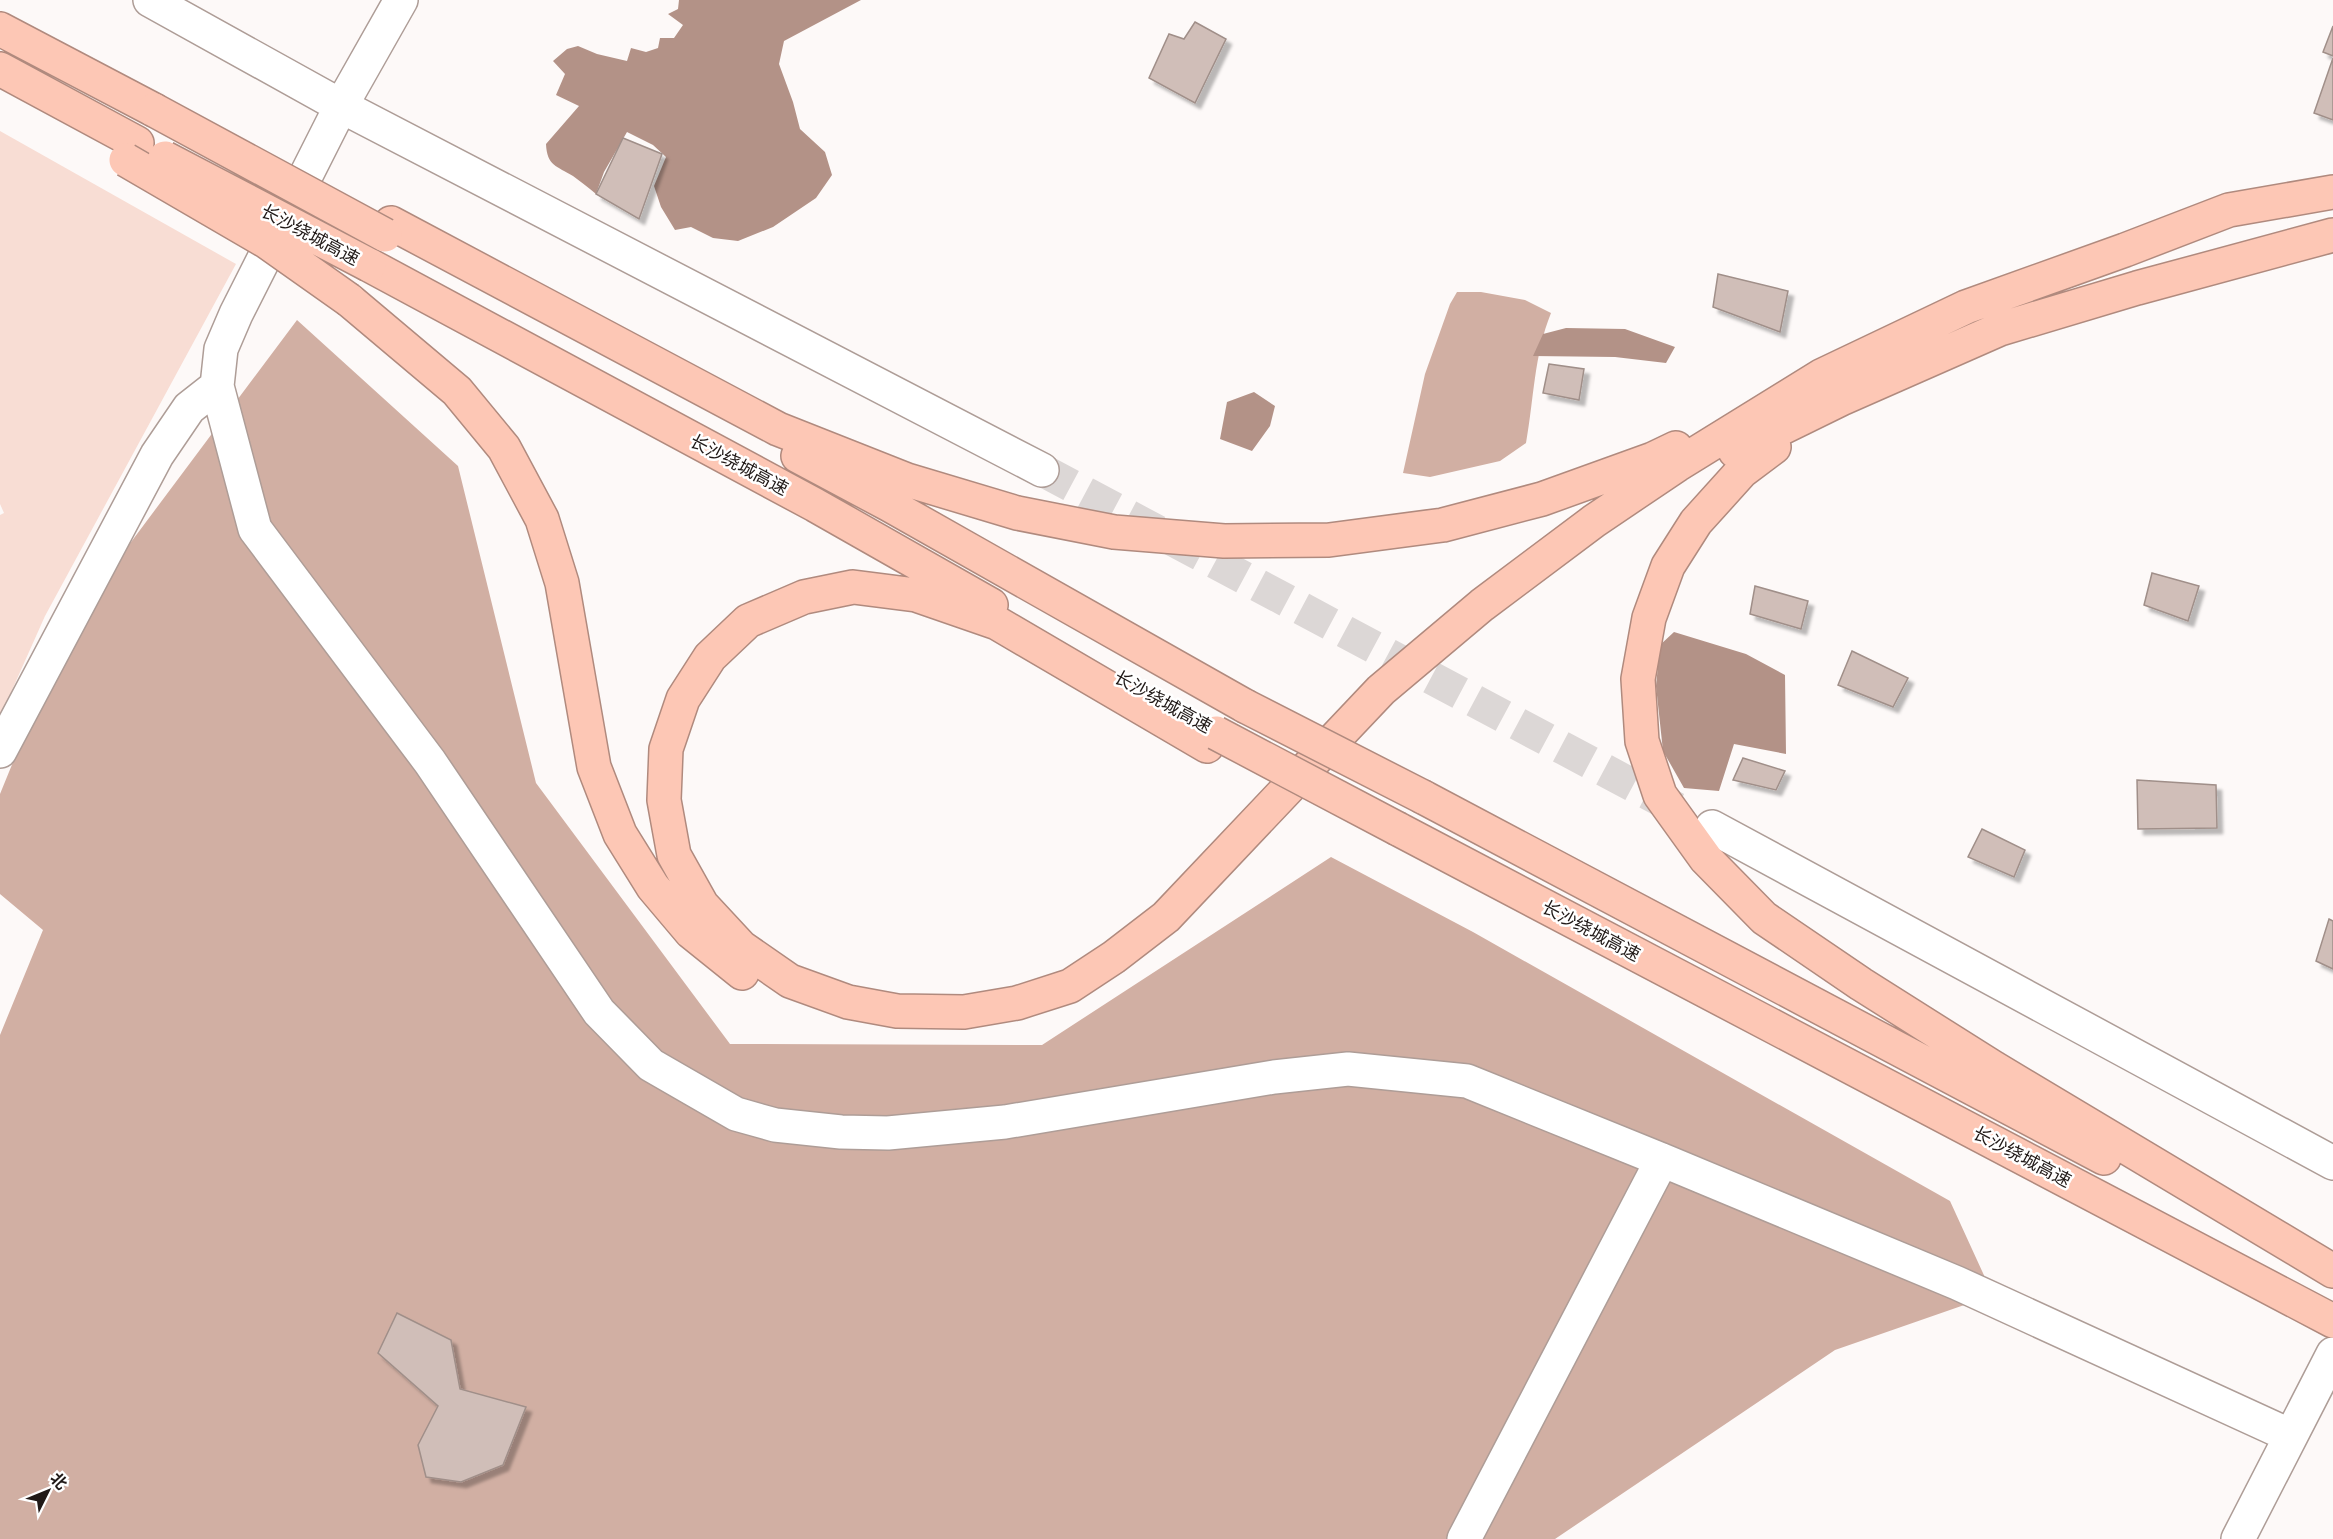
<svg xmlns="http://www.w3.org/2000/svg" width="2333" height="1539" viewBox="0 0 2333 1539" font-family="'Golos Text','Noto Sans SC',sans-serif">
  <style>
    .green { fill: #f8ddd4 }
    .forest { fill: #d1afa3 }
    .water { fill: #b39287 }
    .building { fill: #d0beb8; stroke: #a08f89; stroke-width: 1.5; filter: url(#shadow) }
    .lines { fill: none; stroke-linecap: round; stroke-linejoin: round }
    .minor-tunnel { stroke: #dcd7d6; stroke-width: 33; stroke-dasharray: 33 16; stroke-linecap: butt }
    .minor-casing { stroke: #ae9d97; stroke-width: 36 }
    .highway-casing { stroke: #b08a7e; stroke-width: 36 }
    .minor { stroke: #fff; stroke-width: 33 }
    .highway { stroke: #fdc7b5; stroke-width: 33 }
    .highway-bridge-casing { stroke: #b08a7e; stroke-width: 36; stroke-linecap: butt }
    .highway-bridge { stroke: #fdc7b5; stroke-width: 33 }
    .labels { text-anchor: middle; stroke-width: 5; stroke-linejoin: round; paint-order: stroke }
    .street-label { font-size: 18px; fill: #201917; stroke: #fff }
  </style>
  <defs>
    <filter id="shadow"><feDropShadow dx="5.5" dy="5.5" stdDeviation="1.5" flood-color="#0004"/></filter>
  </defs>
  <rect width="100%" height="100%" fill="#fdf9f8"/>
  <path class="green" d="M0 131 236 264 45 616 0 717V515L4 513 0 504Z"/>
  <path class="forest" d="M1457 292H1481L1525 300 1551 313C1534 355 1534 399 1526 443L1500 461 1430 477 1403 473 1425 374 1450 304Z
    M297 320 458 466 536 783 730 1044 1042 1045 1331 857 1473 932 1950 1201 1993 1295 1835 1350 1555 1539H0V1035L43 930 0 894V794L69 625Z"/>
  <path class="water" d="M679 0H861L784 41 779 64 793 102 800 129 825 152 832 175 816 198 773 227 738 241 713 238 691 227 675 230 661 207 654 186 666 157 653 145 627 132 604 172 596 194C589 188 581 182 573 176 557 166 547 166 546 144L579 106 556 95 565 74 553 61 567 49 578 46 597 54 627 61 631 48 646 52 658 48 660 38H674L683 25 668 14 678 9Z
    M1566 328 1625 329 1675 347 1666 363 1615 357 1533 356 1543 334Z
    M1254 392 1275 406 1270 426 1252 451 1220 439 1227 402Z
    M1674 632 1746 654 1785 675 1786 754 1734 744 1719 791 1684 788 1663 751 1656 686 1660 645Z"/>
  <path class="building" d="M1195 22 1226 39 1195 103 1149 78 1169 34 1184 39Z
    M2333 26V56L2323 52Z
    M2333 58V120L2314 113Z
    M623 138 662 154 639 219 596 194Z
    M1718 274 1788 291 1780 332 1713 307Z
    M1549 364 1584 369 1579 400 1543 393Z
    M2152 573 2199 586 2188 621 2144 605Z
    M1755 586 1808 601 1801 629 1750 614Z
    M1852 651 1908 678 1893 707 1838 685Z
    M1743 758 1785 771 1776 790 1733 780Z
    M2137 780 2216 785 2217 828 2138 829Z
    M1982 829 2025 850 2014 877 1968 857Z
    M2329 919 2333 921V969L2316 961Z
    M397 1313 451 1340 460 1389 526 1407 503 1465 461 1482 426 1477 418 1445 438 1406 378 1353Z"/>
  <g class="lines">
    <path class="minor-tunnel" d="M1042 470 1681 811"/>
    <defs>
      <path id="minor" d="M150 0 341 106 1042 470
        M401 0 341 106 236 314 221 349 217 386 255 529 430 762 599 1012 651 1065 736 1114 775 1125 841 1132 888 1133 1005 1122 1274 1077 1348 1069 1467 1081 1662 1160 1957 1283 2291 1436
        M0 751 157 455 189 408 217 386
        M1712 827 2333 1163
        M1464 1539 1662 1160
        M2238 1539 2333 1354"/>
      <path id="highway" d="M0 29 154 110
        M0 69 137 143
        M391 223 778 429 907 480 1017 513 1114 532 1224 541 1329 540 1443 525 1542 499 1653 459 1676 448
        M369 265 815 505 991 605
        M349 300 457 391 504 448 542 519 562 583 594 767 620 834 653 887 691 932 742 973
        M1774 447 1742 471 1696 522 1668 566 1649 618 1638 679 1642 741 1660 795 1706 859 1764 918 1861 984 1994 1068 2333 1271
        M1735 451 1841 399 2000 329 2137 288 2333 235
        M798 456 888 504 1245 706
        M1207 746 997 623 916 595 853 587 804 597 748 621 710 657 683 699 666 749 664 800 674 855 702 905 741 947 790 981 848 1002 897 1011 964 1012 1017 1003 1070 986 1114 957 1166 917 1381 690 1482 605 1594 521 1677 465 1821 376 1966 307 2125 250 2229 210 2333 192
        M1423 797 2104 1158
        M1398 829 2333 1321"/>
    </defs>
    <use href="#minor" class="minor-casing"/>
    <use href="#highway" class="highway-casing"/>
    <use href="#minor" class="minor"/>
    <use href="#highway" class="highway"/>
    <defs>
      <path id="highway-bridge" d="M154 110 385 235
        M165 158 369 265
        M126 160 267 242 349 300
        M1245 706 1423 797
        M1216 733 1398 829"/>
    </defs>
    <use href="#highway-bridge" class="highway-bridge-casing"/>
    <use href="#highway-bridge" class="highway-bridge"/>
  </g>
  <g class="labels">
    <g class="street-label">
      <text transform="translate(310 235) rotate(28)" y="6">长沙绕城高速</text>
      <text transform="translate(739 465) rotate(28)" y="6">长沙绕城高速</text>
      <text transform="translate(1163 702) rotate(29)" y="6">长沙绕城高速</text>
      <text transform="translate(1591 931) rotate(28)" y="6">长沙绕城高速</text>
      <text transform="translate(2022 1157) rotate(28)" y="6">长沙绕城高速</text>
    </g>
  </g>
  <g transform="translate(48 1491) rotate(47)" stroke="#ffffff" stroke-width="4.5" paint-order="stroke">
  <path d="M0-4.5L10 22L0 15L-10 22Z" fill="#201917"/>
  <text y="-9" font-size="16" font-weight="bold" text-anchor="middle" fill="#201917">北</text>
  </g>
</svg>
